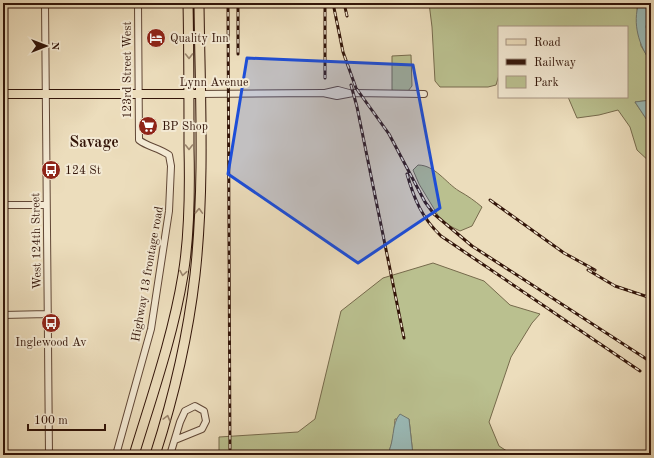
<svg xmlns="http://www.w3.org/2000/svg" width="654" height="458" viewBox="0 0 654 458" font-family="'Old Standard TT',serif">
  <style>
    .green { fill: #bac08f; stroke: #766a4c }
    .water { fill: #9abab7; stroke: #717871 }
    .lines { fill: none; stroke-linecap: round; stroke-linejoin: round }
    .minor-casing { stroke: #614736; stroke-width: 8 }
    .major-casing { stroke: #331509; stroke-width: 10 }
    .highway-casing { stroke: #331509; stroke-width: 11 }
    .minor { stroke: #f3e9d3; stroke-width: 6 }
    .major { stroke: #ecddbc; stroke-width: 8 }
    .highway { stroke: #ecddbc; stroke-width: 9 }
    .rail-casing { stroke: #331509; stroke-width: 3 }
    .rail { stroke: #f3e9d3; stroke-width: 1.5; stroke-dasharray: 4.5; stroke-linecap: butt }
    .oneway { stroke: #99836b }
    .marked { fill: #1d4ed8; fill-opacity: 0.2; stroke: #1d4ed8; stroke-width: 3; stroke-linejoin: round }
    .labels { text-anchor: middle; stroke-width: 4; stroke-linejoin: round; paint-order: stroke }
    .poi-label { font-size: 12px; fill: #331509; stroke: #f3e9d3; text-anchor: start }
    .street-label { font-size: 12px; fill: #331509; stroke: #f3e9d3 }
    .district-label { font-size: 16px; font-weight: bold; fill: #331509; stroke: #f3e9d3 }
  </style>
  <rect width="100%" height="100%" fill="#ecddbc"/>
  <filter id="stains"><feTurbulence type="fractalNoise" baseFrequency=".005" numOctaves="4"/><feColorMatrix values="0 0 0 0 .2 0 0 0 0 .09 0 0 0 0 .02 0 0 0 .5 -.17"/></filter>
  <radialGradient id="worn" r=".72"><stop offset=".6" stop-color="#630" stop-opacity="0"/><stop offset="1" stop-color="#630" stop-opacity=".3"/></radialGradient>
  <path class="green" d="M429 3H639L637 8 641 46 651 62V100L635 102 651 126V163L637 150 630 127 618 110 599 115 577 118 568 97H627V27H499V75L496 85 488 87H440L435 81 432 27Z
    M411 55 412 86 408 91 395 92 392 90V56Z
    M418 165C435 165 446 183 459 191 468 196 475 201 482 207L472 226 460 231 442 222 419 184 413 170Z
    M433 263 484 281 510 305 540 314 532 323 511 357 489 422 499 446 513 455H413L409 419H395C394 432 393 444 387 455H219V437L298 432 315 419 341 311 383 278Z"/>
  <path class="water" d="M639 3H651L646 27 651 44V62C639 46 632 23 639 3Z
    M651 100V126L635 102Z
    M400 414 409 419 413 455H387C395 442 391 424 400 414Z"/>
  <g class="lines">
    <defs>
      <path id="minor" d="M45 3 49 455
        M325 93 338 90 349 93
        M200 94 323 93 337 96 353 93 424 94
        M3 205H46
        M3 315 48 314
        M116 455 151 329 169 211 171 166 169 155C157 147 148 147 139 140L138 3
        M170 455 180 422 185 411 195 406 204 411 206 421 202 429 175 440"/>
      <path id="major" d="M3 94H200"/>
      <path id="highway" d="M134 455C152 396 173 336 183 275 190 233 190 190 189 148 189 100 189 51 188 3
        M155 455C174 396 188 336 195 275 205 185 200 93 199 3"/>
    </defs>
    <use href="#minor" class="minor-casing"/>
    <use href="#major" class="major-casing"/>
    <use href="#highway" class="highway-casing"/>
    <use href="#minor" class="minor"/>
    <use href="#major" class="major"/>
    <use href="#highway" class="highway"/>
    <defs>
      <path id="rail" d="M228 3 230 455
        M238 3V54
        M325 3V78
        M333 3 343 52 356 88 389 134 425 202 434 214 472 246 651 362
        M344 3 347 16
        M351 85 357 107 404 338
        M407 174C414 199 422 218 441 236L640 371
        M490 200 564 253 595 270
        M588 270 615 286 651 298"/>
    </defs>
    <use href="#rail" class="rail-casing"/>
    <use href="#rail" class="rail"/>
  </g>
  <defs><path id="oneway-chevron" d="M-2-3.5L2.5 0L-2 3.5" fill="none" stroke-width="1.6" stroke-linecap="round" stroke-linejoin="round"/></defs>
  <g class="oneway">
    <use href="#oneway-chevron" transform="translate(189 56) rotate(89)"/>
    <use href="#oneway-chevron" transform="translate(189 147) rotate(90)"/>
    <use href="#oneway-chevron" transform="translate(199 211) rotate(-88)"/>
    <use href="#oneway-chevron" transform="translate(183 273) rotate(99)"/>
    <use href="#oneway-chevron" transform="translate(167 418) rotate(-75)"/>
  </g>
  <path class="marked" d="M247 58 413 65 440 208 358 263 228 174Z"/>
  <defs>
    <symbol id="hotel-disc" viewBox="-11 -11 22 22"><circle r="9.5" fill="#8f2418" stroke="#f3e9d3"/><path d="M-6-4.5h1.5V1H6V5H4.5V3h-9V5H-6ZM-4 0a1.8 1.8 0 1 1 3.6 0ZM.5 0V-2.5h3Q6-2.5 6 0Z" fill="#fff"/></symbol>
    <symbol id="supermarket-disc" viewBox="-11 -11 22 22"><circle r="9.5" fill="#8f2418" stroke="#f3e9d3"/><path d="M-6-5.5h2.5l.6 2H6L4.5 2H-2.5L-4.4-4H-6ZM-1.5 3.2a1.3 1.3 0 1 0 .1 0ZM3 3.2a1.3 1.3 0 1 0 .1 0Z" fill="#fff"/></symbol>
    <symbol id="bus-disc" viewBox="-11 -11 22 22"><circle r="9.5" fill="#8f2418" stroke="#f3e9d3"/><path d="M-5-6H5V4H4V6H2V4H-2V6H-4V4H-5ZM-3.5-4V0h7V-4ZM-3.5 1.2v1.5H-2V1.2ZM2 1.2v1.5H3.5V1.2Z" fill="#fff"/></symbol>
  </defs>
  <g fill-rule="evenodd">
    <use href="#hotel-disc" x="145" y="27" width="22" height="22"/>
    <use href="#supermarket-disc" x="137" y="115" width="22" height="22"/>
    <use href="#bus-disc" x="40" y="159" width="22" height="22"/>
    <use href="#bus-disc" x="40" y="312" width="22" height="22"/>
  </g>
  <g class="labels">
    <g class="poi-label">
      <text x="170" y="42">Quality Inn</text>
      <text x="162" y="130">BP Shop</text>
      <text x="65" y="174">124 St</text>
      <text x="51" y="346" text-anchor="middle">Inglewood Av</text>
    </g>
    <g class="street-label">
      <text transform="translate(127 70) rotate(-90)" y="4">123rd Street West</text>
      <text x="214" y="86">Lynn Avenue</text>
      <text transform="translate(36 241) rotate(-91)" y="4">West 124th Street</text>
      <text transform="translate(147 274) rotate(-80)" y="4">Highway 13 frontage road</text>
    </g>
    <g class="district-label">
      <text x="94" y="147">Savage</text>
    </g>
  </g>
  <rect width="654" height="458" fill="none" stroke="#ecddbc" stroke-width="16"/>
  <rect x="4" y="4" width="646" height="450" fill="none" stroke="#331509" stroke-width="2"/>
  <rect x="8" y="8" width="638" height="442" fill="none" stroke="#331509"/>
  <rect x="498" y="26" width="130" height="72" fill="#f3e9d3" stroke="#a69482"/>
  <rect x="506" y="39" width="20" height="6" fill="#ecddbc" stroke="#a69482"/>
  <text x="534" y="46" font-size="12" fill="#331509">Road</text>
  <rect x="506" y="59" width="20" height="6" fill="#331509" stroke="#a69482"/>
  <text x="534" y="66" font-size="12" fill="#331509">Railway</text>
  <rect x="506" y="76" width="20" height="12" fill="#bac08f" stroke="#a69482"/>
  <text x="534" y="86" font-size="12" fill="#331509">Park</text>
  <g transform="translate(46 46) rotate(90)" stroke="#f3e9d3" stroke-width="3" paint-order="stroke">
  <path d="M0-3L7 15L0 10L-7 15Z" fill="#331509"/>
  <text y="-6" font-size="11" font-weight="bold" text-anchor="middle" fill="#331509">N</text>
  </g>
  <path d="M28 424v6h77v-6" fill="none" stroke="#331509" stroke-width="2"/>
  <text x="34" y="424" font-size="12" fill="#331509" stroke="#f3e9d3" stroke-width="3" paint-order="stroke">100 m</text>
  <rect width="100%" height="100%" filter="url(#stains)"/>
  <rect width="100%" height="100%" fill="url(#worn)"/>
</svg>
